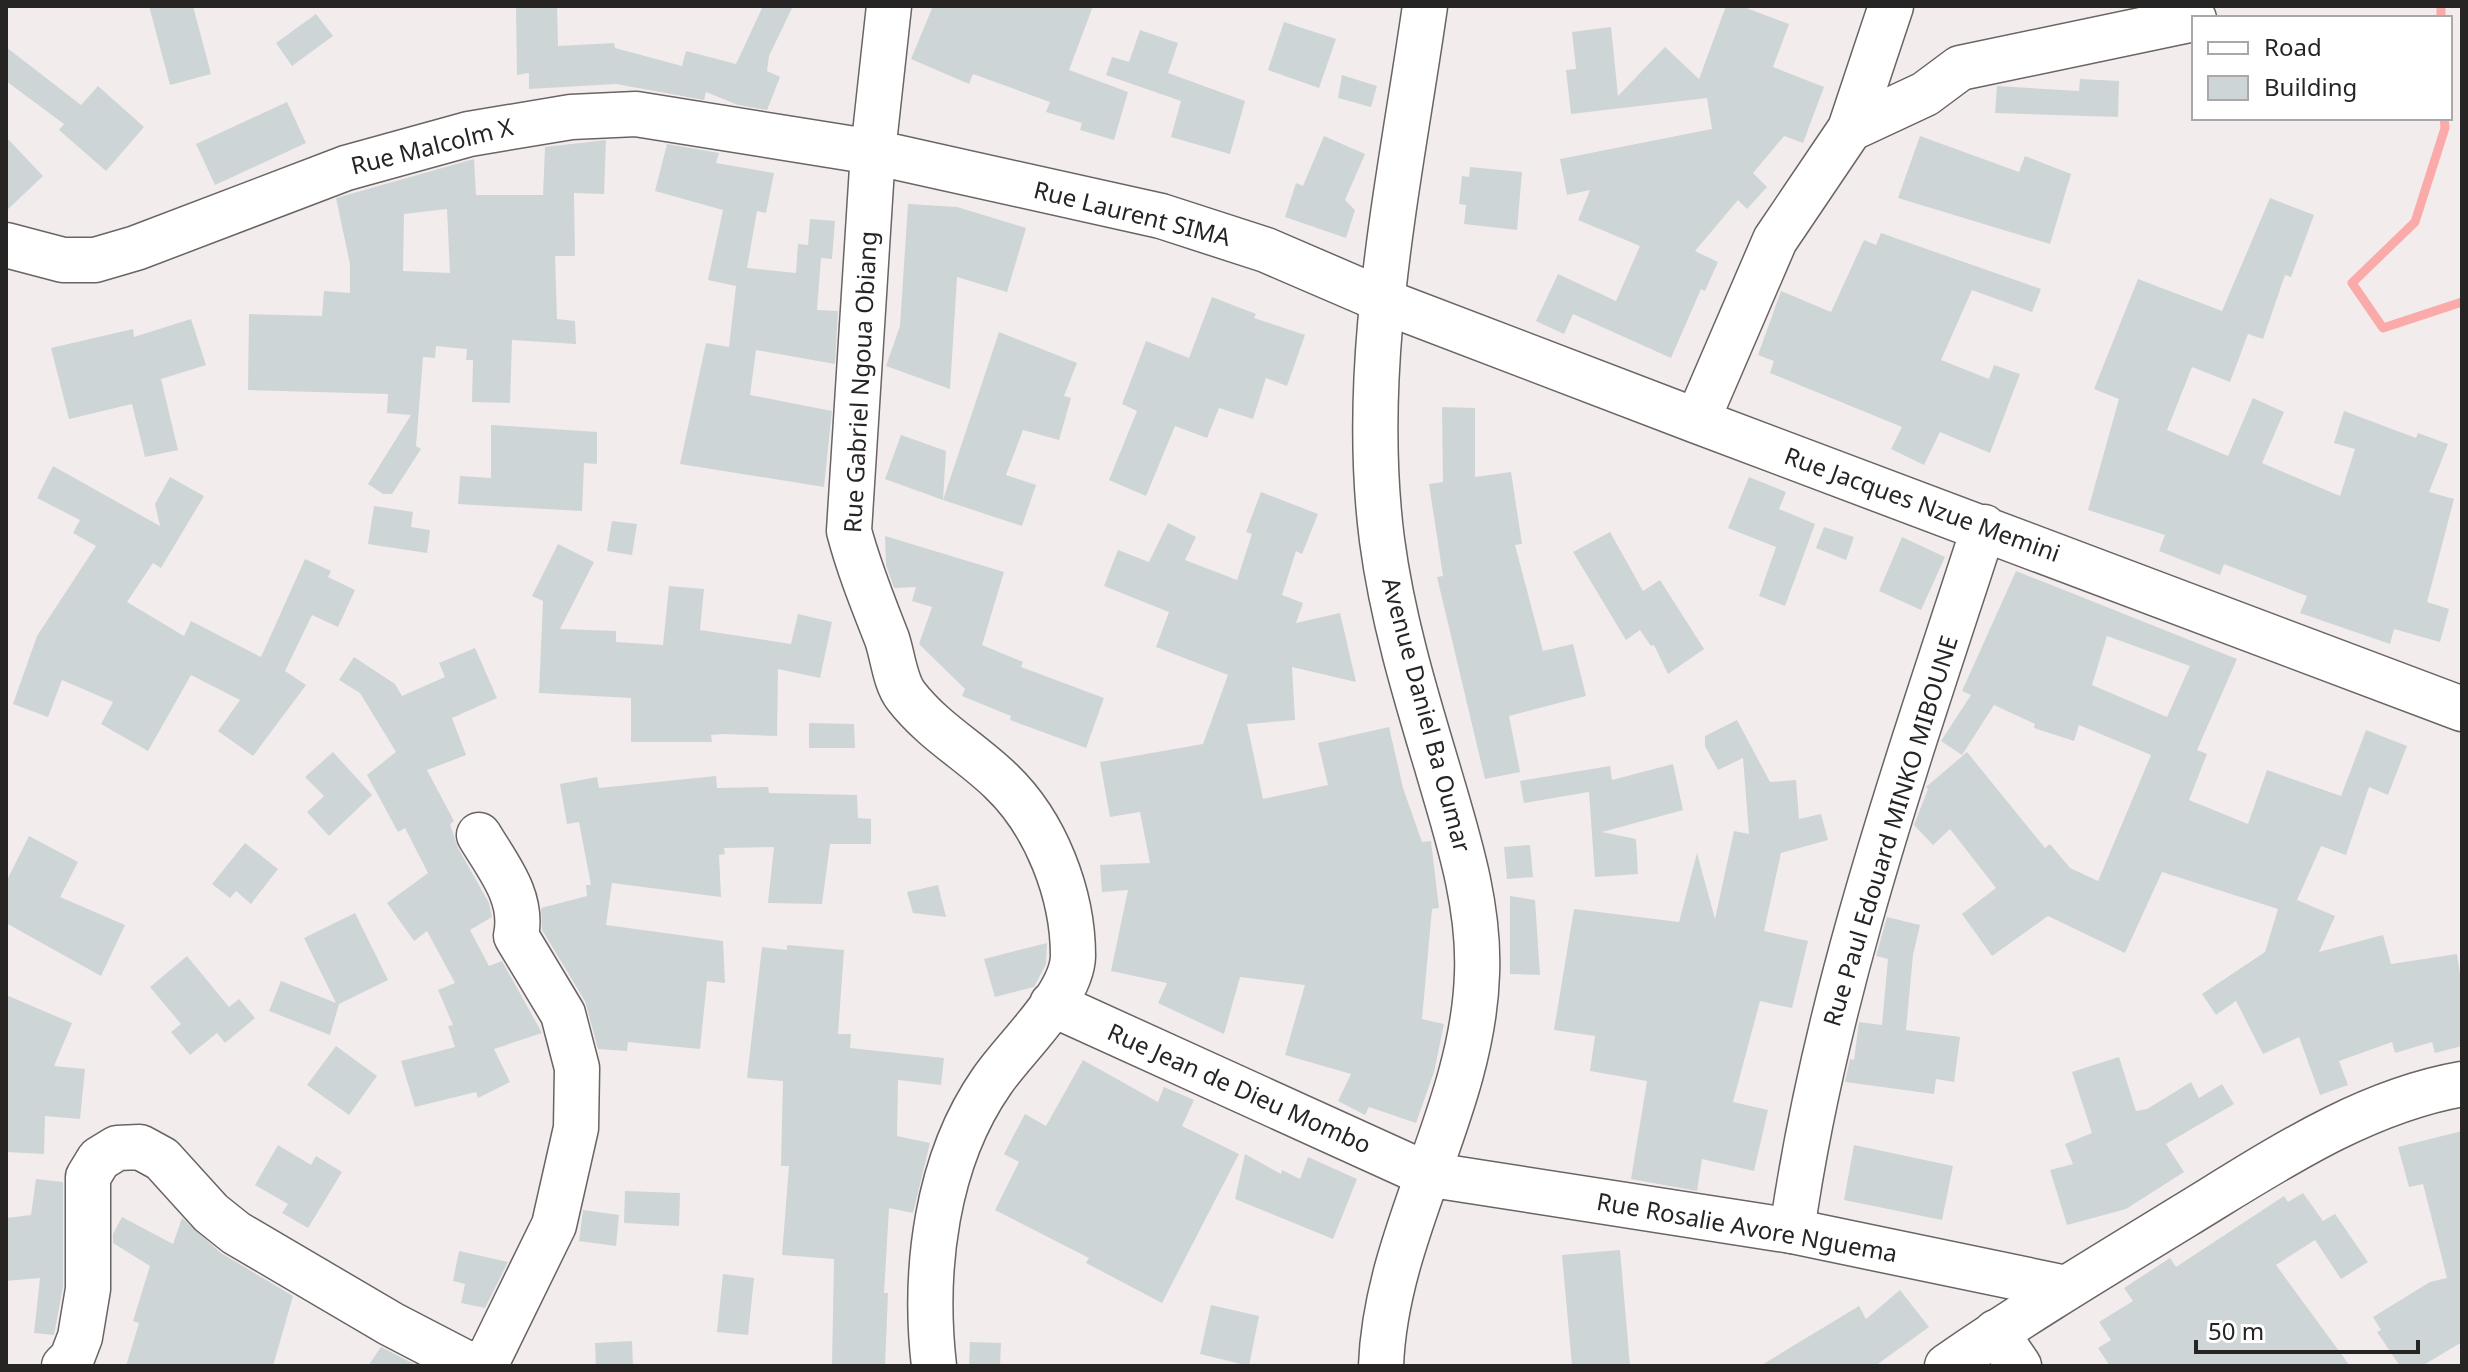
<svg xmlns="http://www.w3.org/2000/svg" width="2468" height="1372" viewBox="0 0 2468 1372" font-family="'Noto Sans',sans-serif">
  <style>
    .lines { fill: none; stroke-linecap: round; stroke-linejoin: round }
    .stream { stroke: #fbaaaa; stroke-width: 9 }
    .building { fill: #ced5d6; fill-rule: evenodd }
    .minor-casing { stroke: #6a6463; stroke-width: 47 }
    .major-casing { stroke: #6a6463; stroke-width: 47 }
    .minor { stroke: #fff; stroke-width: 44 }
    .major { stroke: #fff; stroke-width: 44 }
    .labels { text-anchor: middle; stroke-width: 8; stroke-linejoin: round; paint-order: stroke }
    .street-label { font-size: 24px; fill: #272424; stroke: #fff }
  </style>
  <rect width="100%" height="100%" fill="#f3ecec"/>
  <g class="lines">
    <path class="stream" d="M2441 6V18
      M2444 118 2445 128 2415 222 2352 283 2383 328 2462 302"/>
  </g>
  <path class="building" d="M149 6H193L211 74 170 85Z
    M516 6H557L558 46 614 43 615 48 682 66 686 51 736 64 763 6H793L769 56 767 71 780 77 767 110 738 105 706 92 704 100 616 84 529 89V73L517 75Z
    M933 6H1093L1069 70 1128 92 1114 140 1080 130 1082 123 1046 112 1050 102 973 74 969 84 911 59Z
    M1726 6H1741L1789 24 1773 67 1824 87 1803 143 1784 136 1753 173 1767 187 1747 209 1738 200 1695 251 1718 262 1705 291 1701 289 1671 358 1573 314 1564 334 1536 321 1558 274 1616 301 1640 246 1578 220 1590 190 1567 195 1560 159 1712 129 1707 98 1571 114 1566 70 1576 69 1572 32 1611 27 1618 96 1665 47 1699 79Z
    M316 14 333 36 292 66 276 43Z
    M1284 22 1336 39 1319 88 1268 70Z
    M1140 30 1178 43 1168 73 1245 101 1230 154 1171 137 1181 101 1106 75 1112 57 1129 62Z
    M6 47 81 105 98 86 144 127 106 171 59 130 64 124 6 81Z
    M1342 75 1377 86 1371 107 1338 98Z
    M2080 79 2119 81 2118 117 1995 113 1997 86 2079 91Z
    M287 102 306 143 215 185 196 144Z
    M1324 136 1365 154 1345 200 1355 210 1346 238 1285 217 1296 183 1303 186Z
    M1920 136 2019 172 2025 156 2071 174 2050 244 1898 198Z
    M6 137 43 176 6 211Z
    M606 140 604 194 574 193 575 256H555L557 319 575 321 576 344 512 340 510 403 472 402 473 360H466L467 349 436 346 435 358 423 357 416 446 421 449 392 494H383L368 484 411 415 387 413 388 394 248 390 249 314 322 316 324 291 350 293V264L336 198 474 159 476 195H543L545 147ZM447 209 450 273 403 271 404 214Z
    M667 144 719 153 716 163 774 173 766 213 757 211 747 268 796 273 798 244 808 245 810 219 835 221 832 259 821 258 817 310 838 311 835 364 756 350 750 395 832 411 824 487 680 464 706 343 729 347 736 286 708 280 723 210 655 191Z
    M1470 167 1522 172 1517 230 1464 224 1466 205 1459 204 1462 176 1469 177Z
    M2270 198 2314 215 2291 277 2285 275 2263 339 2248 334 2230 382 2192 367 2167 430 2228 456 2253 398 2284 412 2262 463 2340 496 2355 449 2334 443 2344 411 2416 438 2418 433 2448 444 2429 492 2454 499 2427 602 2449 609 2440 642 2394 629 2390 644 2300 613 2307 596 2224 564 2220 575 2159 551 2165 535 2088 510 2119 399 2094 389 2138 279 2222 311Z
    M908 204 957 207 1026 228 1007 292 957 277 950 389 886 366 900 326Z
    M1881 233 2041 289 2032 312 1972 290 1941 360 1989 379 1994 365 2020 374 1990 453 1940 432 1924 465 1891 449 1902 427 1770 373 1774 361 1758 355 1781 291 1831 312 1864 240 1876 245Z
    M1212 297 1256 314 1254 318 1305 335 1287 386 1266 378 1253 419 1219 408 1207 438 1175 426 1146 496 1109 480 1137 411 1122 404 1146 341 1189 358Z
    M191 319 206 365 161 379 178 450 145 457 132 404 69 419 51 348 133 329 134 337Z
    M999 332 1077 363 1064 396 1071 398 1059 440 1023 430 1006 475 1036 485 1022 526 943 500Z
    M1442 407 1475 408V477L1511 472 1522 544 1515 545 1543 651 1573 644 1586 696 1509 716 1520 772 1485 779 1437 577 1443 576 1429 484 1443 482Z
    M491 425 597 432V464L584 463 582 511 458 504 460 476 491 478Z
    M901 435 946 451 943 500 885 479Z
    M53 466 160 526 155 504 170 477 204 496 161 568 153 563 127 602 184 636 191 621 261 657 305 559 331 571 328 577 355 590 338 627 312 615 285 671 306 685 253 756 218 731 240 700 191 675 148 751 101 724 113 702 62 680 48 717 13 704 37 636 96 546 73 533 80 520 37 498Z
    M1749 477 1786 492 1779 509 1815 524 1785 606 1759 596 1776 547 1728 528Z
    M1261 492 1318 514 1302 554 1296 551 1282 595 1303 603 1296 623 1340 613 1356 682 1292 667 1295 720 1247 724 1263 799 1328 785 1318 743 1389 727 1403 788 1422 842 1431 841 1439 908 1432 909 1422 1019 1444 1024 1434 1072 1416 1123 1369 1107 1365 1115 1338 1101 1351 1074 1285 1055 1305 985 1240 977 1224 1034 1158 1003 1167 983 1111 971 1128 890 1102 892 1100 865 1150 863 1140 812 1110 817 1100 762 1203 744 1228 675 1156 647 1169 612 1104 586 1118 550 1149 562 1168 523 1196 537 1185 560 1237 580 1252 534 1246 532Z
    M374 506 413 512 411 527 430 530 427 553 368 544Z
    M612 521 637 524 632 555 607 551Z
    M1824 527 1854 537 1846 560 1816 548Z
    M1610 532 1643 591 1660 580 1704 649 1668 674 1654 645 1651 646 1640 630 1626 640 1573 552Z
    M885 536 1004 572 982 645 1023 662 1021 667 1104 698 1086 748 1010 720 1011 716 962 696 965 689 919 644 932 607 912 601 916 587 894 588 886 565Z
    M1902 537 1945 557 1921 610 1879 591Z
    M558 544 594 562 560 629 616 631V642L663 645 669 586 704 589 700 630 791 644 798 614 832 622 820 678 778 669 777 736 723 734 711 735 712 742H631V698L539 693 543 601 532 596Z
    M2016 571 2237 659 2197 750 2207 754 2189 800 2248 824 2267 770 2341 796 2366 730 2407 746 2388 795 2369 787 2346 855 2321 846 2297 900 2335 916 2319 952 2383 935 2391 964 2457 954 2462 988V1046L2435 1053 2432 1042 2395 1053 2392 1042 2339 1061 2348 1085 2320 1095 2299 1037 2263 1054 2236 1001 2216 1015 2202 994 2265 952 2278 909 2162 872 2125 953 2048 916 1992 956 1962 914 1996 888 1950 829 1933 845 1914 825 1928 789 1926 787 1967 752 2045 848 2050 844 2070 868 2098 881 2151 755 2079 725 2074 741 2034 728 2035 724 1994 705 1962 755 1941 741 1971 695 1962 691ZM2107 636 2190 666 2167 717 2092 685Z
    M475 648 497 698 452 718 466 755 427 770 454 821 450 824 458 848 489 903 492 917 470 930 489 966 502 961 542 1033 494 1049 510 1082 478 1098 476 1092 415 1107 401 1061 455 1047 448 1026 453 1025 438 990 455 983 427 931 414 941 387 903 428 873 405 828 398 832 367 775 396 752 360 693 339 680 354 657 395 684 402 696 445 677 439 663Z
    M1737 720 1770 782 1796 780 1799 819 1821 814 1828 840 1781 853 1764 931 1808 941 1792 1008 1760 1001 1733 1102 1768 1110 1754 1171 1702 1159 1697 1191 1631 1179 1647 1081 1590 1071 1595 1036 1554 1030 1574 909 1679 922 1697 853 1715 919 1734 831 1749 834 1743 758 1718 770 1705 746V736Z
    M809 723 854 724 855 748H809Z
    M333 752 372 795 329 836 307 812 324 796 305 777Z
    M1673 764 1683 810 1602 832 1636 839 1638 874 1595 877 1589 792 1524 803 1520 781 1610 766 1612 780Z
    M716 776 717 788 768 787 769 793 857 795 858 818 871 819V844H830L822 904 768 903 774 847 724 848 725 854 719 855 721 897 612 883 606 925 723 941 725 983 707 981 700 1049 628 1042 627 1051 598 1049 585 1001 542 930 541 908 587 896 586 885H591L579 822 567 824 560 784 597 777 599 788Z
    M29 836 78 862 60 897 125 925 101 976 6 923V882Z
    M245 843 278 869 251 904 236 891 230 898 212 884Z
    M1530 845 1533 877 1507 879 1504 847Z
    M938 885 946 917 913 913 907 892Z
    M1510 896 1535 900 1540 975 1510 974Z
    M355 913 388 980 339 1004 330 1035 269 1011 281 981 336 1003 304 938Z
    M1887 917 1920 925 1913 955 1906 1030 1960 1037 1954 1082 1936 1079 1934 1094 1845 1082 1850 1059 1854 1060 1859 1022 1882 1025 1888 959 1876 956Z
    M1047 943 1046 964 1034 987 995 997 984 959Z
    M787 945 844 950 838 1034H851L850 1048 944 1058 941 1085 898 1080 897 1136 930 1143 913 1213 889 1208 884 1293H888L885 1366H832L834 1259 782 1255 789 1166H781L783 1081 747 1078 762 947 787 950Z
    M187 956 229 1007 239 999 255 1018 225 1043 217 1033 190 1055 171 1032 181 1024 150 987Z
    M6 995 72 1023 54 1066 85 1069 80 1119 45 1116 44 1154 6 1152Z
    M336 1046 377 1076 349 1115 307 1085Z
    M2119 1057 2136 1111 2147 1109 2191 1082 2199 1098 2222 1084 2234 1104 2166 1144 2184 1172 2126 1209 2067 1225 2050 1170 2073 1164 2065 1144 2092 1133 2072 1072Z
    M1083 1060 1158 1102 1164 1087 1194 1100 1182 1126 1239 1154 1162 1303 1086 1263 1089 1258 995 1210 1019 1162 1004 1154 1025 1114 1046 1126Z
    M2462 1131V1342L2422 1366H2400L2377 1332 2381 1330 2373 1317 2430 1282 2447 1278 2423 1184 2409 1187 2398 1147Z
    M278 1145 311 1165 316 1156 342 1172 308 1228 282 1213 288 1204 255 1185Z
    M1854 1145 1953 1166 1942 1220 1844 1200Z
    M1245 1154 1281 1174 1282 1170 1300 1179 1308 1157 1357 1179 1333 1239 1235 1199Z
    M36 1179 63 1182V1287L54 1335 34 1333 40 1278 6 1281V1218L31 1215Z
    M625 1191 680 1193 679 1226 624 1223Z
    M2303 1193 2323 1221 2335 1214 2368 1262 2341 1279 2315 1240 2276 1265 2350 1366H2110L2098 1348 2111 1340 2099 1322 2133 1301 2124 1288 2170 1258 2176 1267 2284 1196 2288 1202Z
    M583 1210 619 1215 616 1246 579 1241Z
    M122 1217 173 1244 182 1218 221 1253 293 1296 273 1366H126L139 1323 133 1321 150 1266 113 1243V1234Z
    M1620 1250 1630 1366H1572L1562 1255Z
    M459 1251 508 1262 485 1308 461 1303 465 1284 453 1281Z
    M723 1274 754 1278 748 1335 717 1332Z
    M1900 1290 1929 1327 1875 1366H1760L1859 1306 1866 1319Z
    M1211 1305 1259 1316 1249 1366 1200 1354Z
    M632 1341 633 1366H596L595 1343Z
    M970 1342 1001 1343 1000 1366H969Z
    M381 1347 418 1366H368Z"/>
  <g class="lines">
    <defs>
      <path id="minor" d="M889 6 873 152 849 531C859 569 873 603 887 639 893 657 895 682 906 696 933 731 970 751 1001 781 1046 824 1073 894 1073 956 1072 997 1015 1047 992 1081 936 1161 923 1271 934 1366
        M1850 129 1925 94 1960 68 2194 19
        M6 245 63 260H95L136 248 346 168 469 134 571 117 636 114 873 152 1161 216 1266 250 1396 306 1697 421 2462 709
        M1697 421 1775 240 1850 129 1891 6
        M1052 1004 1426 1174
        M1792 1231C1826 990 1909 758 1984 527
        M1996 1332 2019 1366
        M64 1366 72 1358 80 1337 88 1289V1177L99 1159 117 1148 140 1147 162 1159 211 1213 236 1233 391 1324 470 1365 486 1364 554 1225 576 1128 577 1068 563 1014 516 936C524 897 498 867 479 835"/>
      <path id="major" d="M1426 1174 1792 1231 2066 1288
        M1381 1366C1386 1230 1473 1110 1477 974 1480 902 1456 832 1436 763 1414 690 1392 616 1382 540 1359 362 1400 181 1425 6
        M1947 1366C2024 1313 2104 1265 2184 1216 2271 1163 2360 1102 2462 1084"/>
    </defs>
    <use href="#minor" class="minor-casing"/>
    <use href="#major" class="major-casing"/>
    <use href="#minor" class="minor"/>
    <use href="#major" class="major"/>
  </g>
  <g class="labels">
    <g class="street-label">
      <text transform="translate(432 147) rotate(-14)" y="8">Rue Malcolm X</text>
      <text transform="translate(1132 214) rotate(14)" y="8">Rue Laurent SIMA</text>
      <text transform="translate(861 382) rotate(-87)" y="8">Rue Gabriel Ngoua Obiang</text>
      <text transform="translate(1922 505) rotate(20)" y="8">Rue Jacques Nzue Memini</text>
      <text transform="translate(1426 715) rotate(75)" y="8">Avenue Daniel Ba Oumar</text>
      <text transform="translate(1891 831) rotate(-73)" y="8">Rue Paul Edouard MINKO MIBOUNE</text>
      <text transform="translate(1239 1089) rotate(24)" y="8">Rue Jean de Dieu Mombo</text>
      <text transform="translate(1747 1228) rotate(10)" y="8">Rue Rosalie Avore Nguema</text>
    </g>
  </g>
  <rect width="2468" height="1372" fill="none" stroke="#272424" stroke-width="16"/>
  <rect x="2192" y="16" width="260" height="104" fill="#ffffff" stroke="#a9a7a7" stroke-width="2"/>
  <rect x="2208" y="42" width="40" height="12" fill="#ffffff" stroke="#a9a7a7" stroke-width="2"/>
  <text x="2264" y="56" font-size="24" fill="#272424">Road</text>
  <rect x="2208" y="76" width="40" height="24" fill="#ced5d6" stroke="#a9a7a7" stroke-width="2"/>
  <text x="2264" y="96" font-size="24" fill="#272424">Building</text>
  <path d="M2196 1340v12h222v-12" fill="none" stroke="#272424" stroke-width="4"/>
  <text x="2208" y="1340" font-size="24" fill="#272424" stroke="#ffffff" stroke-width="6" paint-order="stroke">50 m</text>
</svg>
